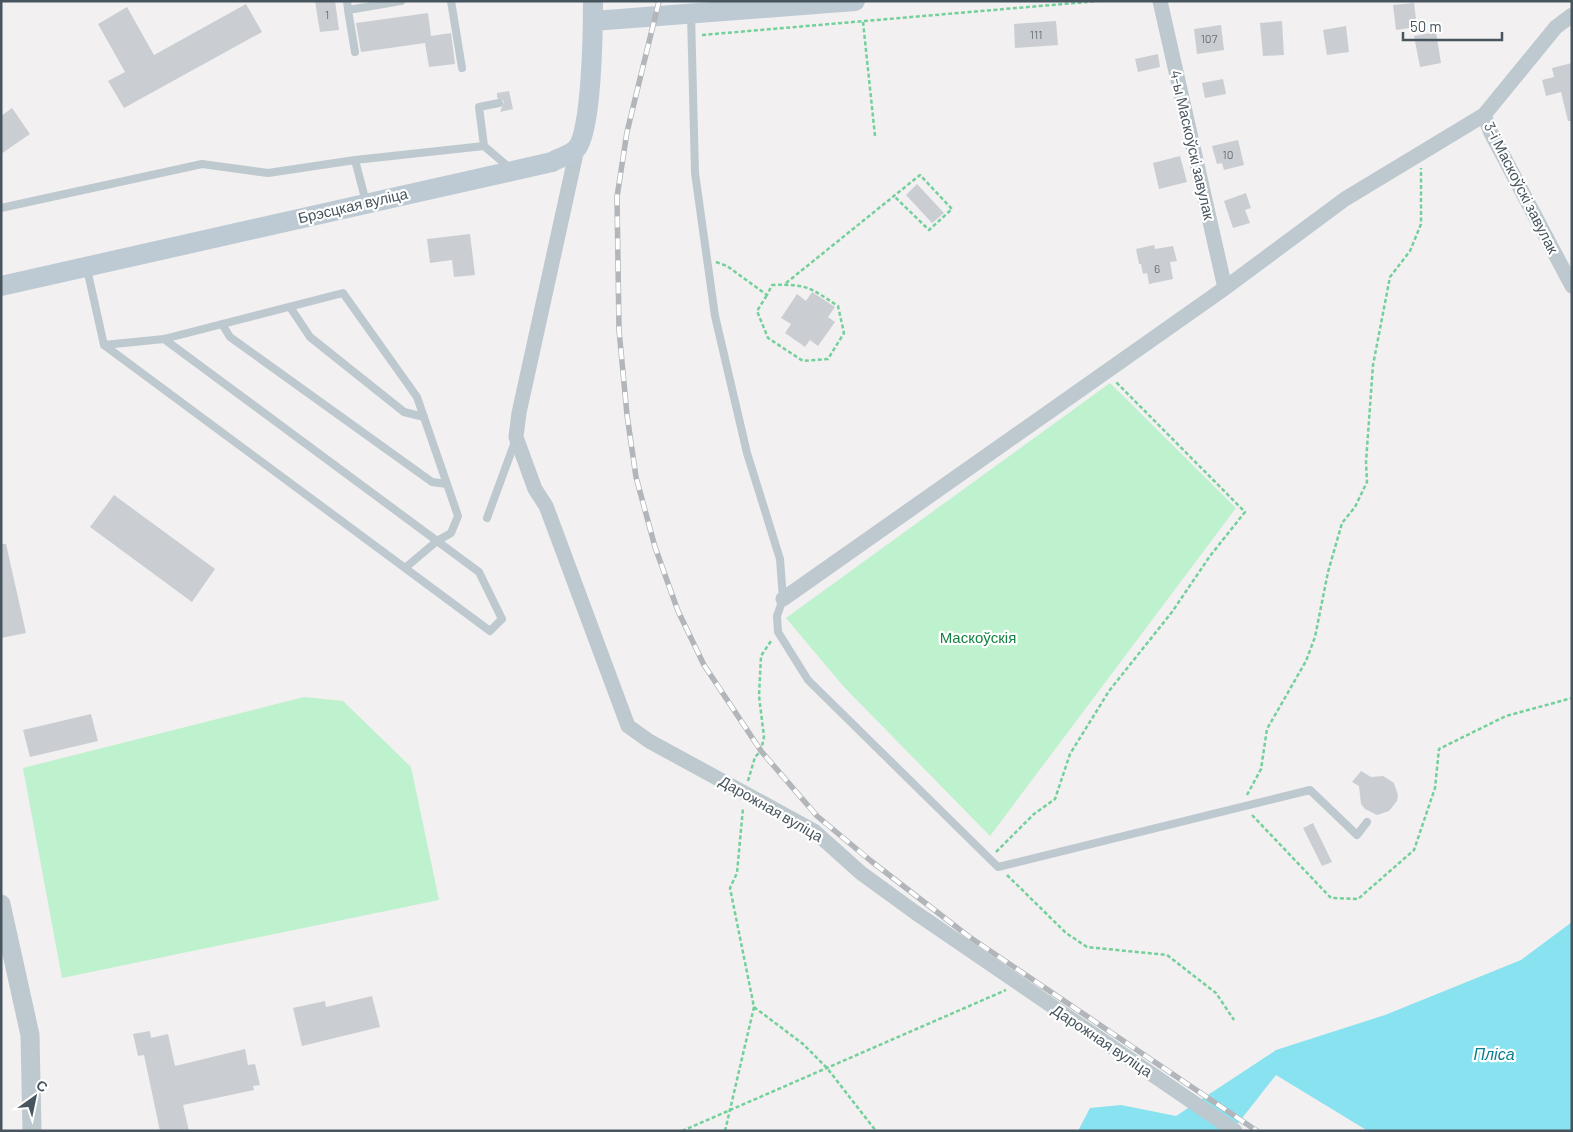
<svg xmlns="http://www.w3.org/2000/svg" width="1573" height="1132" viewBox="0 0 1573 1132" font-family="Barlow,sans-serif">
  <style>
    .green { fill: #bef1cd }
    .water { fill: #89e2ef }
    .building { fill: #caced3 }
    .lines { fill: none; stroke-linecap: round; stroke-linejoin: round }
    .path { stroke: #74d09b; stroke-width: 2.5; stroke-dasharray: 4 2.5; stroke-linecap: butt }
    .service { stroke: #bdc9cf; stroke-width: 8 }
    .minor { stroke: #bdc9cf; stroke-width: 15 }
    .tertiary { stroke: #bdc9cf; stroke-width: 19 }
    .secondary { stroke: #bdcad4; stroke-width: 20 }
    .rail-casing { stroke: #b2b6ba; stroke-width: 5.5 }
    .rail { stroke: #fff; stroke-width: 4; stroke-dasharray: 11; stroke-linecap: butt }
    .labels { text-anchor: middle; stroke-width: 4.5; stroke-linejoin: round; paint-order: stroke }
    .number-label { font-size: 12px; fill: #68737b }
    .street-label { font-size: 15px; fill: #47555e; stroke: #fff }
    .park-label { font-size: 15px; fill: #148343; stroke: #fff }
    .water-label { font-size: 16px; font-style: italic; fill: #0a7f90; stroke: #fff }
  </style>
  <rect width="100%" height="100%" fill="#f2f0f0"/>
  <path class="green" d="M1110 383 1236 508 990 836 844 687 786 618Z
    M304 697 343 701 411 767 439 900 62 978 23 768Z"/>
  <path class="water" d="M1572 922V1131H1368L1276 1075 1232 1131H1078L1090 1108 1121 1105 1176 1116 1276 1050 1385 1015 1521 960Z"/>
  <path class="building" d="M315 1H335L339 30 320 32Z
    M1414 3 1417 27 1396 30 1393 5Z
    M246 4 262 32 124 108 108 81 125 72 98 24 127 7 154 55Z
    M428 13 431 36 451 33 455 64 429 67 425 43 361 52 356 23Z
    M1056 21 1058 45 1015 48 1014 24Z
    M1282 21 1284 55 1263 56 1260 23Z
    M1221 25 1224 50 1197 54 1194 29Z
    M1346 26 1349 52 1327 55 1323 30Z
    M1436 32 1441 63 1420 67 1414 36Z
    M1158 54 1160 67 1138 72 1135 59Z
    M1572 63V121H1568L1561 92 1546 96 1542 80 1554 77 1552 68Z
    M1223 79 1226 94 1205 98 1202 83Z
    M509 91 513 109 500 112 504 101 497 98V93Z
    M12 108 30 134 1 154V116Z
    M1238 140 1244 165 1224 170 1222 163 1217 164 1212 146Z
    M1180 156 1187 182 1159 189 1153 163Z
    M917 184 944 213 932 223 906 195Z
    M1246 193 1251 208 1245 210 1250 223 1233 228 1224 201Z
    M470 234 475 275 454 277 452 260 430 263 427 239Z
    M1154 245 1155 249 1173 246 1177 261 1170 262 1173 279 1149 284 1147 273 1143 274 1141 264H1139L1136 249Z
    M812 292 835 307 828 317 835 322 818 346 810 340 805 347 785 333 791 324 781 318 797 294 806 301Z
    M114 495 215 569 192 602 90 527Z
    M1 544H6L26 633 1 638Z
    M91 714 98 741 30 757 23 730Z
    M1361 771 1371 777 1383 776 1394 783 1398 795 1397 801 1389 811 1377 815 1365 809 1361 804 1359 786 1352 782Z
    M1313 823 1332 862 1322 866 1303 828Z
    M372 996 380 1027 302 1046 293 1008 325 1001 326 1007Z
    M150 1031 151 1038 168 1034 175 1066 245 1049 248 1065 255 1064 260 1085 253 1086 254 1090 183 1105 189 1131H160L144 1055 138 1056 133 1034Z"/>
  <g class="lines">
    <path class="path" d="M863 22 875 136
      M702 35 1098 1
      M716 262 727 266 767 295 772 285C807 284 809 287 838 306L844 333 828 359 803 361 768 338 757 311 767 295
      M786 283 920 175 952 209 929 230 894 196
      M748 781 755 757 761 751 764 737 759 696 761 656 771 641
      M1247 795 1261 769 1267 729 1306 661 1315 637 1328 572 1342 523 1355 507 1367 482 1366 462 1373 365 1390 277 1410 251 1421 224V168
      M1252 815 1331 898 1358 899 1414 850 1435 788 1439 749 1506 716 1572 698
      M996 852 1034 814 1055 799 1070 754 1109 691 1172 612 1210 556 1245 512 1116 382
      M1007 875 1066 933 1087 947 1167 955 1216 993 1234 1020
      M754 1007 803 1044 827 1068 876 1131
      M682 1131 1006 990
      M725 1131 754 1007 730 888 737 873 743 808"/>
    <path class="service" d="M347 1 348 10 401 1
      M451 1 462 68
      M348 10 355 52
      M691 14 695 173 715 316 747 453 780 559 783 599 777 616 778 632 808 680 998 867 1310 790 1357 835 1367 822
      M484 146 511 169
      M355 160 484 146 479 107 499 103
      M1 208 202 164 268 173 355 160 366 202
      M87 269 104 345 490 631 502 619 479 572 164 339
      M290 307 310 337 404 412 424 417
      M222 324 230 337 432 482 447 484
      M104 345 164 339 343 293 417 397 458 516 451 533 437 541 405 568
      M487 518 516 439"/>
    <path class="minor" d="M1160 1 1225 288
      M1484 115 1491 133 1572 286
      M577 149 519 413 516 437 535 489 546 506 628 726 649 741 814 831 861 873 916 913 1235 1131
      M783 599 1225 288 1345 199 1484 115 1556 27 1572 15"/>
    <path class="tertiary" d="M1 904 30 1035 32 1131"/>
    <path class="secondary" d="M593 21 855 1
      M1 286 552 162C559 158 570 155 576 149 592 135 593 27 593 1"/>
    <defs>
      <path id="rail" d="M659 1 627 132 617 197 619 330 627 415 636 477 655 547 678 611 704 665 761 751 817 816 871 861 968 936 1257 1131"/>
    </defs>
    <use href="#rail" class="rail-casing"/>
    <use href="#rail" class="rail"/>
  </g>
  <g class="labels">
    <g class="number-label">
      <text x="327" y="19">1</text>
      <text x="1036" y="39">111</text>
      <text x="1209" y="43">107</text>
      <text x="1228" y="159">10</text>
      <text x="1157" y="273">6</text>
    </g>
    <g class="street-label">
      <text transform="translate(1192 145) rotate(77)" y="5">4-ы Маскоўскі завулак</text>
      <text transform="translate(1521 188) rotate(63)" y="5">3-і Маскоўскі завулак</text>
      <text transform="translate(353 206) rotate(-13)" y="5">Брэсцкая вуліца</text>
      <text transform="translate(771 809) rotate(30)" y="5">Дарожная вуліца</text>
      <text transform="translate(1102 1041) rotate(34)" y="5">Дарожная вуліца</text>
    </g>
    <g class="park-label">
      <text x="978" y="643">Маскоўскія</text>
    </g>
    <g class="water-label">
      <text x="1494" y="1060">Пліса</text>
    </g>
  </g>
  <rect width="1573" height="1132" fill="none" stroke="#47555e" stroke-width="5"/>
  <g transform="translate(35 1097) rotate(33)" stroke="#ffffff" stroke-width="4" paint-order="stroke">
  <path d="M0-4L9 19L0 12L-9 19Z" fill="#47555e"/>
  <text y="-8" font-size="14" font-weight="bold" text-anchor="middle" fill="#47555e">С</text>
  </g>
  <path d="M1403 32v8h99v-8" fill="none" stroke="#47555e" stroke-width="2.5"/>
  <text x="1410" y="32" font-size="15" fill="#47555e" stroke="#ffffff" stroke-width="4" paint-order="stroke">50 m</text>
</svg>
